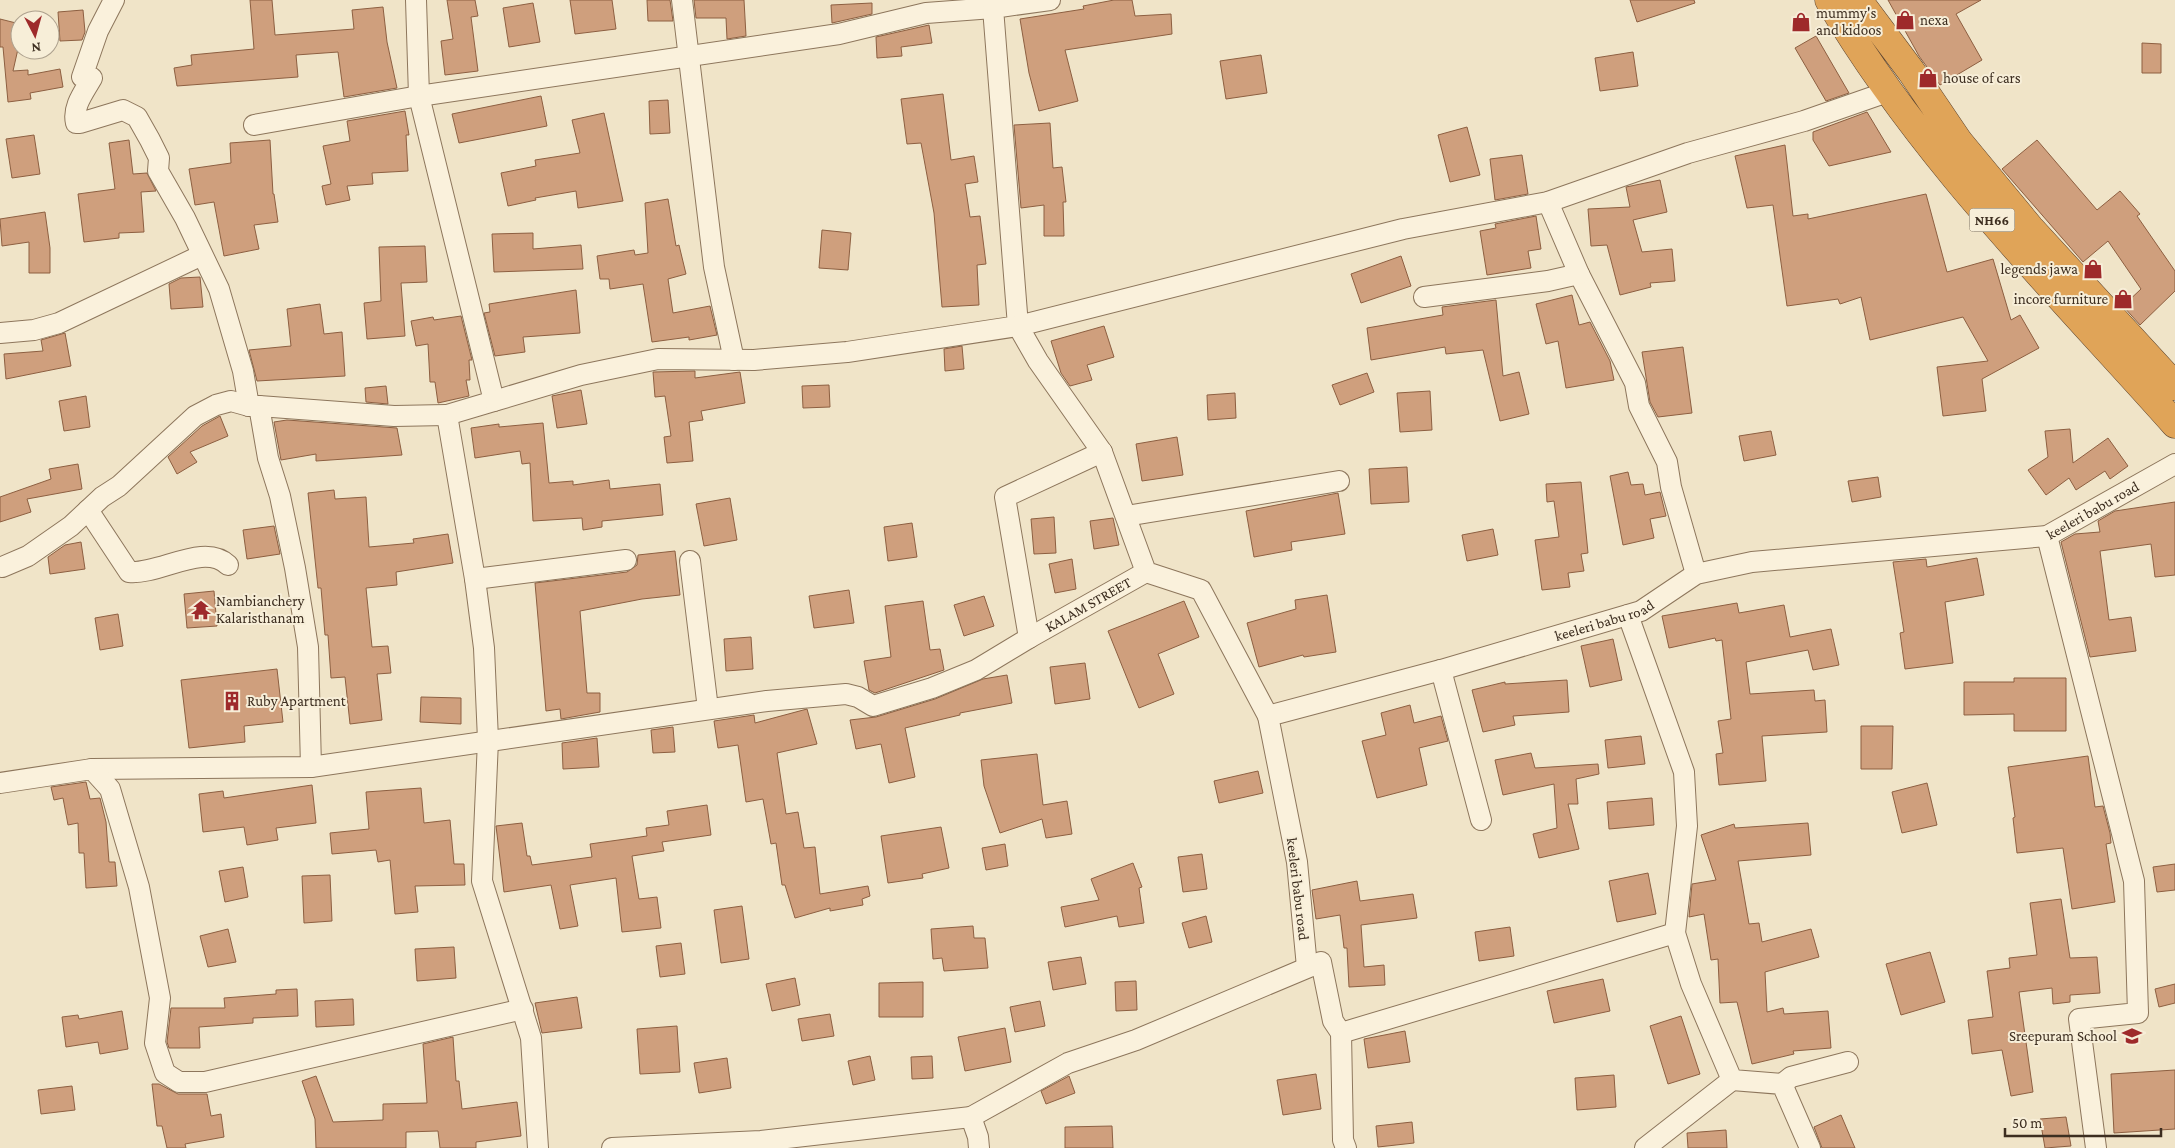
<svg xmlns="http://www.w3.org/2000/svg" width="2175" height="1148" viewBox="0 0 2175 1148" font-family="'Crimson Pro',serif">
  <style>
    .building { fill: #cf9f7d; stroke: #8d5f41 }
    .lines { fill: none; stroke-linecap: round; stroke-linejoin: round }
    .street-casing { stroke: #8d765c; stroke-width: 22 }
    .highway-casing { stroke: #5b4430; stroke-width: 29 }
    .street { stroke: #faf1dc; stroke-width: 20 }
    .highway { stroke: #e0a458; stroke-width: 28 }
    .labels { text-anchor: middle; stroke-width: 4; stroke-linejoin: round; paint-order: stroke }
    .shield { fill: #f7eed8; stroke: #756857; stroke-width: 1 }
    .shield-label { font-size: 14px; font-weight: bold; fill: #3d2e20 }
    .poi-label { font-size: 15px; fill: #3d2e20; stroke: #f7eed8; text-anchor: start }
    .street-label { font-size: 15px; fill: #3d2e20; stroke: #f7eed8 }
  </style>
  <rect width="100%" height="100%" fill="#f0e4c8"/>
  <path class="building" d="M250 0H272L275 35 354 29 352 10 383 7 387 42 397 88 344 97 338 52 296 55 298 77 177 86 174 68 192 65 191 55 254 49Z
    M447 0H475L478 16 471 17 478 71 445 75 441 41 453 39Z
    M570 0H612L616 29 575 34Z
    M647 0H670L673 21H648Z
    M694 0H744L746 36 727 39 726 18H696Z
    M1114 0H1132L1135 16 1171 14 1172 34 1065 50 1078 101 1039 111 1029 73 1020 19 1084 9 1083 6Z
    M1630 0H1694L1695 3 1637 22Z
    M1888 0H1981L1956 14 1982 60 1940 85 1919 56Z
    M533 3 540 42 509 47 503 8Z
    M872 3V14L832 23 831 5Z
    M83 10 85 32 82 40 60 41 58 12Z
    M0 19 20 24V40L13 71 28 70V75L60 69 63 87 30 93 31 99 8 102 3 47H0Z
    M929 25 932 43 901 47 902 56 877 58 876 37Z
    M1816 36 1849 93 1826 101 1795 48Z
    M2142 43 2161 44V73H2142Z
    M1633 52 1638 86 1600 91 1595 58Z
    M1261 55 1267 93 1226 99 1220 61Z
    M943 94 951 160 974 156 978 182 965 184 970 217 980 216 986 264 977 265 979 305 942 307 934 213 921 143 907 144 901 99Z
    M541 96 547 126 459 143 452 114Z
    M668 100 670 133 650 134 649 101Z
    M405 111 409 135H406L408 171 372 173 373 184 347 186 350 200 326 205 322 186 331 184 323 146 350 141 347 121Z
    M1867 112 1891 152 1829 166 1813 140V132Z
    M604 113 623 201 578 208 576 191 535 198 536 200 508 206 501 173 536 166 535 160 580 153 572 120Z
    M1050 123 1053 168 1062 167 1066 202H1063L1064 236H1044V205L1021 208 1014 125Z
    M1467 127 1480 175 1450 182 1438 135Z
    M34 135 40 174 12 178 6 139Z
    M129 140 133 174 147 173 156 191 141 192 144 232 119 233V238L84 242 78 194 115 189 109 143Z
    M270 140 273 194H274L278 222 254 225 259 249 224 256 214 202 195 205 189 169 231 163 230 143Z
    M2037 140 2097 210 2120 191 2140 214 2137 216 2175 271V291L2140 325 2123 306 2141 289 2108 241 2083 262 2002 169Z
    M1785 145 1793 216 1808 214V219L1926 194 1947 272 1993 259 2011 320 2020 315 2039 348 1982 379 1986 411 1943 416 1937 367 1988 361 1963 317 1870 340 1861 297 1840 304 1838 299 1787 306 1773 205 1747 208 1735 156Z
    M1522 155 1528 194 1495 200 1490 159Z
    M1660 180 1667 212 1633 220 1642 252 1672 249 1675 281 1650 283 1651 287 1620 295 1607 245 1591 246 1588 209 1630 207 1626 187Z
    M668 199 676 246 679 245 686 274 668 279 673 313 710 306 717 335 689 340V337L652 342 643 284 610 289 609 279H600L597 256 634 250 635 255 648 253 645 203Z
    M45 212 50 248V273H29V242L2 246 0 219Z
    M1536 216 1541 249 1528 251 1531 268 1487 275 1480 231 1496 228 1495 224Z
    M822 230 851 233 848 270 819 268Z
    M533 233V249L581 245 583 269 494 272 492 234Z
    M425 246 427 282 401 283 405 336 367 339 364 303 381 301 379 247Z
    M1401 256 1411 286 1361 303 1351 274Z
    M200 277 203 307 171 309 169 284 181 278Z
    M576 290 580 333 523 337 525 352 495 356 484 313 490 312 489 304Z
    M1572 295 1579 325 1590 322 1610 361 1614 380 1566 388 1558 341 1546 344 1536 304Z
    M1496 300 1503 376 1519 372 1529 414 1500 421 1483 350 1446 354 1445 347 1371 360 1367 328 1443 315 1442 307Z
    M320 304 324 334 342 332 345 376 257 381 249 350 291 346 287 309Z
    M461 316 472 360H469L470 380H466L469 396 438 403 435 382H430L428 344 416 346 411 321 433 317 434 320Z
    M1104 326 1114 357 1087 365 1092 380 1070 386 1061 373 1051 341Z
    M65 333 71 366 6 379 4 354 43 351 41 340Z
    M962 346 964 369 945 371 944 349Z
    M1683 347 1692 413 1658 417 1650 402 1642 352Z
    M695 371V378L740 372 745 403 701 411 703 420 689 422 693 461 667 463 664 437 671 436 665 396 655 397 653 372Z
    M1367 373 1374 392 1340 405 1332 385Z
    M829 385 830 407 803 408 802 386Z
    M386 386 388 404 366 402 365 388Z
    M581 390 587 424 557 428 552 396Z
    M1430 391 1432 430 1400 432 1397 393Z
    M1235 393 1236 418 1208 420 1207 395Z
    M86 396 90 427 64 431 59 401Z
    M220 416 228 436 190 452 197 462 177 474 168 457 202 426Z
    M287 420 397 428 402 455 316 461V454L281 460 274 422Z
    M543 423 549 483 573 481V485L609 480 610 489 660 484 663 515 602 521V527L583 530 582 518 533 521 530 463 522 464 520 451 475 458 471 428 499 424V427Z
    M2070 429 2073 463 2108 438 2128 466 2110 479 2105 471 2076 490 2069 478 2046 495 2028 470 2048 457 2045 431Z
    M1771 431 1776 455 1744 461 1739 436Z
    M1177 437 1183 475 1142 481 1136 444Z
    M78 464 82 489 27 499 31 512 0 522V497L51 479 49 469Z
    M1407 467 1409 502 1371 504 1369 469Z
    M1628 472 1631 485 1643 484 1645 495 1660 492 1666 516 1650 519 1654 538 1623 545 1610 476Z
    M1878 477 1881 497 1852 502 1848 481Z
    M1581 482 1588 553 1581 554 1584 571 1568 573 1570 587 1542 590 1535 540 1559 537 1554 501 1547 502 1546 484Z
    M334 490 335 499 366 497 369 547 414 543 413 539 448 534 453 563 396 572 397 585 366 588 372 647 388 646 391 673 377 674 382 720 350 724 345 677 331 678 328 635H325L321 588H318L308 493Z
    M1338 493 1345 534 1291 542 1292 550 1254 557 1246 511Z
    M730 498 737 540 704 546 696 504Z
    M2175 502V575L2155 577 2151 544 2100 551 2109 620 2131 617 2136 651 2090 657 2061 542 2075 534 2100 532 2098 521 2115 511Z
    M1054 517 1056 553 1034 554 1031 519Z
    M1113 518 1119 545 1094 549 1090 521Z
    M912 523 917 557 888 561 884 527Z
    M274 526 280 554 247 559 243 530Z
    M1493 529 1498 555 1467 561 1462 535Z
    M81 542 85 569 50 574 48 557 65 545Z
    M675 551 680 595 642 599 580 611 587 693H600V712L561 719 560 709 546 711 535 583 627 572 637 565 638 555Z
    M1977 558 1984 595 1945 602 1953 663 1905 669 1900 633 1904 632 1893 562 1926 559 1927 567Z
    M1072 559 1076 589 1055 593 1049 564Z
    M849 590 854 623 814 628 809 596Z
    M214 591 217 626 187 628 184 594Z
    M1327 595 1336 652 1304 657 1303 655 1259 667 1247 623 1296 609 1295 600Z
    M984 596 994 626 964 636 954 605Z
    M923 601 930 650 940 649 944 670 875 693 869 690 864 661 891 657 885 606Z
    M1184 601 1199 637 1158 654 1174 694 1139 708 1108 631Z
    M1737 603 1739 613 1784 605 1790 637 1831 629 1839 665 1813 670 1808 650 1746 662 1750 694 1814 690 1815 701 1825 700 1827 732 1762 736 1766 781 1719 785 1716 754 1723 753 1718 721 1731 719 1722 640 1716 641 1715 638 1669 648 1662 616Z
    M118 614 123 646 100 650 95 618Z
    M751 637 753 669 726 671 724 639Z
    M1613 639 1622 680 1590 687 1581 646Z
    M1085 663 1090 699 1055 704 1050 667Z
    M277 669 283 722 244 726 245 742 189 748 181 680Z
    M1007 675 1012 703 960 713V715L905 728 915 777 889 783 881 744 856 749 850 720 876 717 935 699 983 679Z
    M2014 678H2066V731H2014V714L1964 715V682H2014Z
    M1567 680 1569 712 1513 716 1515 725 1483 732 1472 690 1505 682V684Z
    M421 697 461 698V724L420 722Z
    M1410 705 1414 723 1441 716 1448 741 1419 748 1427 785 1377 798 1362 741 1386 735 1381 713Z
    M807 709 817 744 777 753 786 814 798 812 804 848 815 847 820 894 868 886 870 896 862 899 863 905 830 911V908L795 918 785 885H782L776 843 771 844 763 799 746 802 738 745 718 748 714 721 754 715 755 723Z
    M1861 726H1893L1892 769H1861Z
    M673 727 675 752 653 753 651 730Z
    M1641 736 1645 764 1608 768 1605 740Z
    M597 738 599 767 563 769 562 743Z
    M1531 753 1535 768 1598 764 1599 774 1576 779 1578 804H1568L1579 849 1539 858 1533 834 1557 828 1554 784 1503 795 1495 760Z
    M1037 754 1043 805 1067 801 1072 834 1046 838 1042 819 1000 833 984 786 981 760Z
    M2088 756 2095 807 2103 806 2110 833 2111 843 2106 844 2115 902 2072 909 2063 848 2017 853 2013 818 2015 817 2008 767Z
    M1258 771 1263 793 1219 803 1214 781Z
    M86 782 90 799 100 798 106 822 109 862H115L117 886 86 888 84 853H79L78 823 68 825 63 798 54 800 51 787Z
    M1927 783 1937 825 1902 833 1892 792Z
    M312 785 316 823 276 828 278 840 247 845 244 827 203 832 199 794 223 791 224 798Z
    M421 788 424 823 450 820 454 864H464L465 885 415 886 418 912 395 914 390 860 378 862 376 850 332 854 330 833 369 829 366 792Z
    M1652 798 1654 825 1609 829 1607 802Z
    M707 805 711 835 662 842 664 851 632 856 639 899 657 897 661 928 622 932 616 878 570 885 578 926 560 929 551 885 504 892 496 826 522 823 527 856H530L532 865 592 857 590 844 647 836 646 828 669 825 667 811Z
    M1808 823 1811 855 1738 861 1749 924 1759 923 1762 942 1811 929 1819 957 1765 972 1767 1012 1783 1008 1784 1014 1828 1011 1831 1048 1793 1051 1794 1054 1752 1064 1737 1002 1720 1003 1718 959 1711 960 1704 914 1689 917 1692 884 1716 880 1701 835 1734 824 1735 828Z
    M941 827 949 868 922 874 923 878 888 883 881 836Z
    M1005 844 1008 866 986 870 982 848Z
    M1202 854 1207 889 1183 892 1178 857Z
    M1133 863 1142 887 1139 888 1144 923 1119 927 1117 916 1065 927 1061 907 1099 900 1091 879Z
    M2175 864V890L2157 892 2153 867Z
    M243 867 248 897 225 902 219 871Z
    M1648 873 1656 914 1617 922 1609 881Z
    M330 875 332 921 304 923 302 876Z
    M1357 881 1360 901 1413 894 1417 918 1361 925 1364 967 1384 965 1385 985 1349 987 1347 948H1344L1340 915 1316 919 1312 890Z
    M2061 899 2070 958 2097 957 2100 993 2070 995V1002L2053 1004 2052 988 2019 992 2033 1092 2011 1096 2002 1050 1972 1054 1968 1020 1993 1017 1987 971 2010 968 2009 958 2037 955 2030 903Z
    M742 906 749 959 721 963 714 910Z
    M1206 916 1212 942 1189 948 1182 923Z
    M973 926 974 938H985L988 968 944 971 942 958 933 959 931 929Z
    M1510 927 1514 956 1479 961 1475 932Z
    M228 929 236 962 208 967 200 936Z
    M681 943 685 974 660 977 656 946Z
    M454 947 456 978 417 981 415 949Z
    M1930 952 1945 1002 1901 1015 1886 964Z
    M1081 957 1086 984 1053 990 1048 962Z
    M795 978 800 1005 772 1011 766 984Z
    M1603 979 1610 1011 1554 1023 1547 991Z
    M1136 981 1137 1010 1116 1011 1115 982Z
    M923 982V1017H879V983Z
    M2175 984V1003L2159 1007 2155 989Z
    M297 989 298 1016 253 1018V1023L199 1027 200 1048H169L167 1042 171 1008H225L224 998 276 994V990Z
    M577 997 582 1028 542 1033 535 1003Z
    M353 999 354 1025 316 1027 315 1001Z
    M1040 1001 1045 1026 1015 1032 1010 1007Z
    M122 1011 128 1049 100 1054 98 1042 66 1047 62 1017 78 1015 79 1019Z
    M830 1014 834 1036 802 1041 798 1019Z
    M1681 1016 1700 1074 1668 1084 1650 1026Z
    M677 1026 680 1072 640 1074 637 1029Z
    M1005 1028 1011 1062 965 1071 958 1037Z
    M1405 1031 1410 1062 1368 1068 1364 1039Z
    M453 1037 456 1081H459L462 1109 517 1102 521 1136 476 1142V1148H440L438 1131 406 1132V1148H316L315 1119 302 1081 316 1076 333 1122 383 1120V1104L427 1103 423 1044Z
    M870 1056 875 1080 853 1085 848 1061Z
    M932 1056 933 1078 912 1079 911 1057Z
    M727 1058 731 1088 699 1093 694 1063Z
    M2175 1070V1129L2114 1133 2111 1074Z
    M1316 1074 1321 1109 1283 1115 1277 1080Z
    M1614 1075 1616 1107 1577 1110 1575 1078Z
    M1069 1076 1075 1093 1046 1104 1041 1091Z
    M152 1084H159L178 1094H207L211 1116 221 1114 224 1137 185 1144 186 1148H167L162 1126H157Z
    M72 1086 75 1110 41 1114 38 1090Z
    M1841 1115 1855 1148H1822L1814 1127Z
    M2066 1117 2071 1146 2045 1148 2040 1119Z
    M1412 1122 1414 1143 1378 1147 1376 1126Z
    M1112 1126 1113 1148H1065V1127Z
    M1726 1130 1727 1148H1688L1687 1133Z"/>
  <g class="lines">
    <defs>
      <g id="street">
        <path d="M114 0 98 31 82 77 92 78C84 92 72 107 76 123H80L123 110 137 117 150 140 159 158 158 171 185 218 219 289 243 371 249 406H259L268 458 280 496 295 568 308 647 311 767"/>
        <path d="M416 0 419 96 494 401 447 415 475 579 484 648 488 740 482 881 531 1038 538 1148"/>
        <path d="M682 0 714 267 734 360"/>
        <path d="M254 125 419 96 839 34 926 13 993 8V0"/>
        <path d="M1579 274 1635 383 1639 406 1667 462 1671 487 1696 574"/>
        <path d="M1424 297 1548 281 1579 274 1548 202"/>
        <path d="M0 333 34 330 59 323 202 255"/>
        <path d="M494 401 581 375 658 359 754 360 847 352 1018 326 993 8 1050 0"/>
        <path d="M259 406 394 416 447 415"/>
        <path d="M88 510 129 572C159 575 204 542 228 565"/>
        <path d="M1126 516 1339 481"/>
        <path d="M2047 536 2134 881 2138 1013 2079 1019 2096 1148"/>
        <path d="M690 561 708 709"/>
        <path d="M2 567 28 556 71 526 102 497 119 486 195 416 216 405 231 401 249 406"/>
        <path d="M475 579 626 560"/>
        <path d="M1628 615 1684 772 1687 826 1675 933 1691 984 1732 1080 1782 1084 1810 1148"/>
        <path id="s1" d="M1029 638 1146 572"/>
        <path d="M1441 670 1481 820"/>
        <path d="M1268 716 1201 590 1146 572 1102 452 1038 361 1018 326 1403 229 1548 202 1688 153 1804 121 1890 91"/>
        <path d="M92 769 311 767 767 701 846 694 858 697 873 706 932 688 976 670 1029 638 1005 497 1102 452"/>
        <path d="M0 783 92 769 110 789 139 887 160 998 155 1043 165 1073 179 1082H205L523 1009"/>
        <path id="s2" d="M1307 967 1297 862 1268 716 1441 670 1641 611 1696 574 1752 562 2047 536 2175 464"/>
        <path d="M1341 1033 1675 933"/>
        <path d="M1782 1084 1791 1077 1848 1062"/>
        <path d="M971 1117 978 1137 979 1148"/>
        <path d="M612 1148 761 1141 971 1117 1068 1063 1136 1040 1321 962 1333 1021 1341 1033 1343 1140 1346 1148"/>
        <path d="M1645 1148 1732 1080"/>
      </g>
      <path id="highway" d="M1829 0C1922 158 2054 288 2175 424
        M1858 0 1911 71 1959 142 2030 228 2175 386"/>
    </defs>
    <use href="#street" class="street-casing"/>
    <use href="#highway" class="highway-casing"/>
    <use href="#street" class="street"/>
    <use href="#highway" class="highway"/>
  </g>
  <defs>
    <symbol id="shop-bare" viewBox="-9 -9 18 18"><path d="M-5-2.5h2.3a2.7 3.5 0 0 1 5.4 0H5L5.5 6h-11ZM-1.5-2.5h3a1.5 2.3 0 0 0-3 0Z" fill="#9e2a2b" stroke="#f7eed8" stroke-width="2.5" paint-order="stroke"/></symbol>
    <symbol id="temple-bare" viewBox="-9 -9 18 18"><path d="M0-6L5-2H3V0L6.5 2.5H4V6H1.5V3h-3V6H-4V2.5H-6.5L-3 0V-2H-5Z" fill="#9e2a2b" stroke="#f7eed8" stroke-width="2.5" paint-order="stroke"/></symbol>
    <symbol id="building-bare" viewBox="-9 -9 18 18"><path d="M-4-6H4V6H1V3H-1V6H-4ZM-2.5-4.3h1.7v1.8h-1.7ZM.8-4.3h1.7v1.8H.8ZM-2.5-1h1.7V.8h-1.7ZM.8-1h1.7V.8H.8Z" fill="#9e2a2b" stroke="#f7eed8" stroke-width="2.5" paint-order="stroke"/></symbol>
    <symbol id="school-bare" viewBox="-9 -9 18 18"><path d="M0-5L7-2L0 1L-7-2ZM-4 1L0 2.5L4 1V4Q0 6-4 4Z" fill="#9e2a2b" stroke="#f7eed8" stroke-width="2.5" paint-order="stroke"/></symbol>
  </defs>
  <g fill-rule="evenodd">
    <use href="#shop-bare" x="1891" y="6" width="28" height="28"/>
    <use href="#shop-bare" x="1787" y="8" width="28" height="28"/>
    <use href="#shop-bare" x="1914" y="64" width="28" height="28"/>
    <use href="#shop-bare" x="2079" y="255" width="28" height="28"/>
    <use href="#shop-bare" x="2109" y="285" width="28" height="28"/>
    <use href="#temple-bare" x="187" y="596" width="28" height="28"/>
    <use href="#building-bare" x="218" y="687" width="28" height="28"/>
    <use href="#school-bare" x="2118" y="1022" width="28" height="28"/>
  </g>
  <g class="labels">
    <rect class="shield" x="1969.5" y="208.5" width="45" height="23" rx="4"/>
    <g class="shield-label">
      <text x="1992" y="225">NH66</text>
    </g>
    <g class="poi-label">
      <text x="1816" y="18">mummy's<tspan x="1816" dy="17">and kidoos</tspan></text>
      <text x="1920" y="25">nexa</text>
      <text x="1943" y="83">house of cars</text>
      <text x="2078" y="274" text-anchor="end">legends jawa</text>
      <text x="2108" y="304" text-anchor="end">incore furniture</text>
      <text x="216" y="606">Nambianchery<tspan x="216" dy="17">Kalaristhanam</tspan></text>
      <text x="247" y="706">Ruby Apartment</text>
      <text x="2117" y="1041" text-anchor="end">Sreepuram School</text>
    </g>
    <g class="street-label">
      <text dy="5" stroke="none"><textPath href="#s2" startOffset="1114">keeleri babu road</textPath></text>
      <text dy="5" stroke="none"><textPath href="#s1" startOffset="68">KALAM STREET</textPath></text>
      <text dy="5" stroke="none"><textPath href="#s2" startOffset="604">keeleri babu road</textPath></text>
      <text transform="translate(1298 889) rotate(83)" y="5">keeleri babu road</text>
    </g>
  </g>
  <g transform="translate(35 35) rotate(174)"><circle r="24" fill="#f7eed8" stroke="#ada18e"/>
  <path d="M0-4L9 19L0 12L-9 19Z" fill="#9e2a2b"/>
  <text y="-8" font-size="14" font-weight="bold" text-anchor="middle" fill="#3d2e20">N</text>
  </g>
  <path d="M2005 1128v8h156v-8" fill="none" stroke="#3d2e20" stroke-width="2.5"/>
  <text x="2012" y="1128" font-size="15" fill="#3d2e20" stroke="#f7eed8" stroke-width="4" paint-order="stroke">50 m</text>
</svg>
